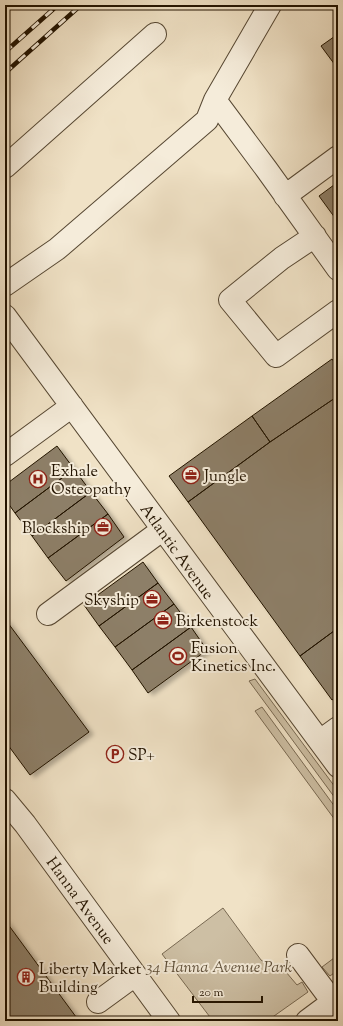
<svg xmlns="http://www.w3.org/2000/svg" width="343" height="1026" viewBox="0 0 343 1026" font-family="'Sorts Mill Goudy',serif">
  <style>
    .green { fill: #cdbfa4; stroke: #786952 }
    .building { fill: #8d7f67; stroke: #221300; filter: url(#shadow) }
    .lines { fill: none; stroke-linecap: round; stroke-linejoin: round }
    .minor-casing { stroke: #564732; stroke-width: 24 }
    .minor { stroke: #f5ecda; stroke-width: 22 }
    .rail-casing { stroke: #221300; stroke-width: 4.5 }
    .rail { stroke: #f5ecda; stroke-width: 3; stroke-dasharray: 9; stroke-linecap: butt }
    .labels { text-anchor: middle; stroke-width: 4; stroke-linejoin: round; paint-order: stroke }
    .poi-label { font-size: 16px; fill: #221300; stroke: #f5ecda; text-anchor: start }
    .street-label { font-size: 16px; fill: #221300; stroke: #f5ecda }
    .park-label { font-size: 16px; font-style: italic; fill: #5e4f39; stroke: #f5ecda }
  </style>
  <defs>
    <filter id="shadow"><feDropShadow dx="4.5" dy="2.5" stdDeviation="2" flood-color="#0004"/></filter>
  </defs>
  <rect width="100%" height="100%" fill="#f0e2c6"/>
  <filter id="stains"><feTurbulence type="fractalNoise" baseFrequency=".005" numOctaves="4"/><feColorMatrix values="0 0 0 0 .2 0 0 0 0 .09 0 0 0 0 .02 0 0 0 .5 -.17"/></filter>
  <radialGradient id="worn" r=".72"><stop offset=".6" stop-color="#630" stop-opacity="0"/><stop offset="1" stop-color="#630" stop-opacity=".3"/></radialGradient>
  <path class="green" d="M255 679 338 791V802L249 681Z
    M262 707 338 811V824L255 711Z
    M223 908 261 960 273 968 286 972 297 985 302 982 308 992 267 1021H213L162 954Z
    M338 955V970L330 976 322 967Z"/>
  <path class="building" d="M338 34V69L321 46Z
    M338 182V222L319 196Z
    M332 359 338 367V396L270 442 252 416Z
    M338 396V628L300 656 188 502 270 442Z
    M252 416 270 442 188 502 169 476Z
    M57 446 74 469 15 513 5 499V485Z
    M74 469 91 492 32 536 15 513Z
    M91 492 108 514 48 558 32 536Z
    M108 514 124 537 66 581 48 558Z
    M143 562 158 583 99 626 84 605Z
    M158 583 174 604 115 647 99 626Z
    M174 604 191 627 132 670 115 647Z
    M5 619 89 732 30 775 5 741Z
    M191 627 207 650 148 693 132 670Z
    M338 628V696L332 700 300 656Z
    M5 920 10 927 79 1021H5Z"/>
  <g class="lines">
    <defs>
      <path id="minor" d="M270 5 215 100 267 170 338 269
        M5 167 155 34
        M285 196 338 157
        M315 236 282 258 230 300 276 356 338 311
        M5 285 57 249 207 120 215 100
        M5 316 338 766
        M5 455 72 406
        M48 614 162 530
        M320 741 338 728
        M5 800 25 824 169 1021
        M298 955 333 1002
        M98 1002 135 975
        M307 1021 338 998"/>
    </defs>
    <use href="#minor" class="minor-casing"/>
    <use href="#minor" class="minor"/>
    <defs>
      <path id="rail" d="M5 52 58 5
        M5 73 81 5"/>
    </defs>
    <use href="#rail" class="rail-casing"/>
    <use href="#rail" class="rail"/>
  </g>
  <defs>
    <symbol id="office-ring" viewBox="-11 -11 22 22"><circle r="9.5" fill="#f5ecda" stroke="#8f2418" stroke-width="1.5"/><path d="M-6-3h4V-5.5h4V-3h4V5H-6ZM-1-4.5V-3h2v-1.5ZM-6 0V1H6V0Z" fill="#8f2418"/></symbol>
    <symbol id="hospital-ring" viewBox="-11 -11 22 22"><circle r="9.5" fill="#f5ecda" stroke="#8f2418" stroke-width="1.5"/><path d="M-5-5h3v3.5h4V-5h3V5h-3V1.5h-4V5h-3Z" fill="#8f2418"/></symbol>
    <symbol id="stadium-ring" viewBox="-11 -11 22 22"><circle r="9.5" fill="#f5ecda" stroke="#8f2418" stroke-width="1.5"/><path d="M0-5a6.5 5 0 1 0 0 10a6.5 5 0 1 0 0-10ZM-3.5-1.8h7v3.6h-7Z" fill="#8f2418"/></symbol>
    <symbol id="parking-ring" viewBox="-11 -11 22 22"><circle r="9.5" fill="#f5ecda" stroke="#8f2418" stroke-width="1.5"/><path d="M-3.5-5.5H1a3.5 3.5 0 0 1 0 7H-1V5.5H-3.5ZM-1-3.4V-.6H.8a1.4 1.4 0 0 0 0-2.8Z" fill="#8f2418"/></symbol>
    <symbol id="building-ring" viewBox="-11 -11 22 22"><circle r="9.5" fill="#f5ecda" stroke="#8f2418" stroke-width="1.5"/><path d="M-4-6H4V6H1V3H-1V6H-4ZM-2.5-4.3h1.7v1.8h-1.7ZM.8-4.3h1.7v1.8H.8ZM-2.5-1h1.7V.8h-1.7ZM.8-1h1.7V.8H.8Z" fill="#8f2418"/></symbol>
  </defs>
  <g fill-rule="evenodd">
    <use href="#office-ring" x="181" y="465" width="20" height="20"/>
    <use href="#hospital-ring" x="28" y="469" width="20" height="20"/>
    <use href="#office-ring" x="93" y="517" width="20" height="20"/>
    <use href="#office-ring" x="142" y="589" width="20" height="20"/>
    <use href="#office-ring" x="153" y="610" width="20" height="20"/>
    <use href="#stadium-ring" x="168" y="646" width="20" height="20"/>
    <use href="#parking-ring" x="105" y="744" width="20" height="20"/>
    <use href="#building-ring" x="16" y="967" width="20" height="20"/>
  </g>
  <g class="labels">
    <g class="poi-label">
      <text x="51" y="476">Exhale<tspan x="51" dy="18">Osteopathy</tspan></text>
      <text x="204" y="481">Jungle</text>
      <text x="90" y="533" text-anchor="end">Blockship</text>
      <text x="139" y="605" text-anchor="end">Skyship</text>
      <text x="176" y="626">Birkenstock</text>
      <text x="191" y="653">Fusion<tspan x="191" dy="18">Kinetics Inc.</tspan></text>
      <text x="128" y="760">SP+</text>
      <text x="39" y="974">Liberty Market<tspan x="39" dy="18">Building</tspan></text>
    </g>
    <g class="street-label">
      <text transform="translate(178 551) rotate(54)" y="6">Atlantic Avenue</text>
      <text transform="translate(81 900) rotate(54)" y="6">Hanna Avenue</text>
    </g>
    <g class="park-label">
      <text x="219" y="972">34 Hanna Avenue Park</text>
    </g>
  </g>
  <rect width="343" height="1026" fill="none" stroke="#f0e2c6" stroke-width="20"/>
  <rect x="6" y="6" width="331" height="1014" fill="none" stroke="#221300" stroke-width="2"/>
  <rect x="10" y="10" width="323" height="1006" fill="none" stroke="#221300"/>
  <path d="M193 996v6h69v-6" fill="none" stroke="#221300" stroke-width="2"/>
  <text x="199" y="996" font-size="12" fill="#221300" stroke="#f5ecda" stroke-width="3" paint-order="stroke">20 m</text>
  <rect width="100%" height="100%" filter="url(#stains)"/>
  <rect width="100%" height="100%" fill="url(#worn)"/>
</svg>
